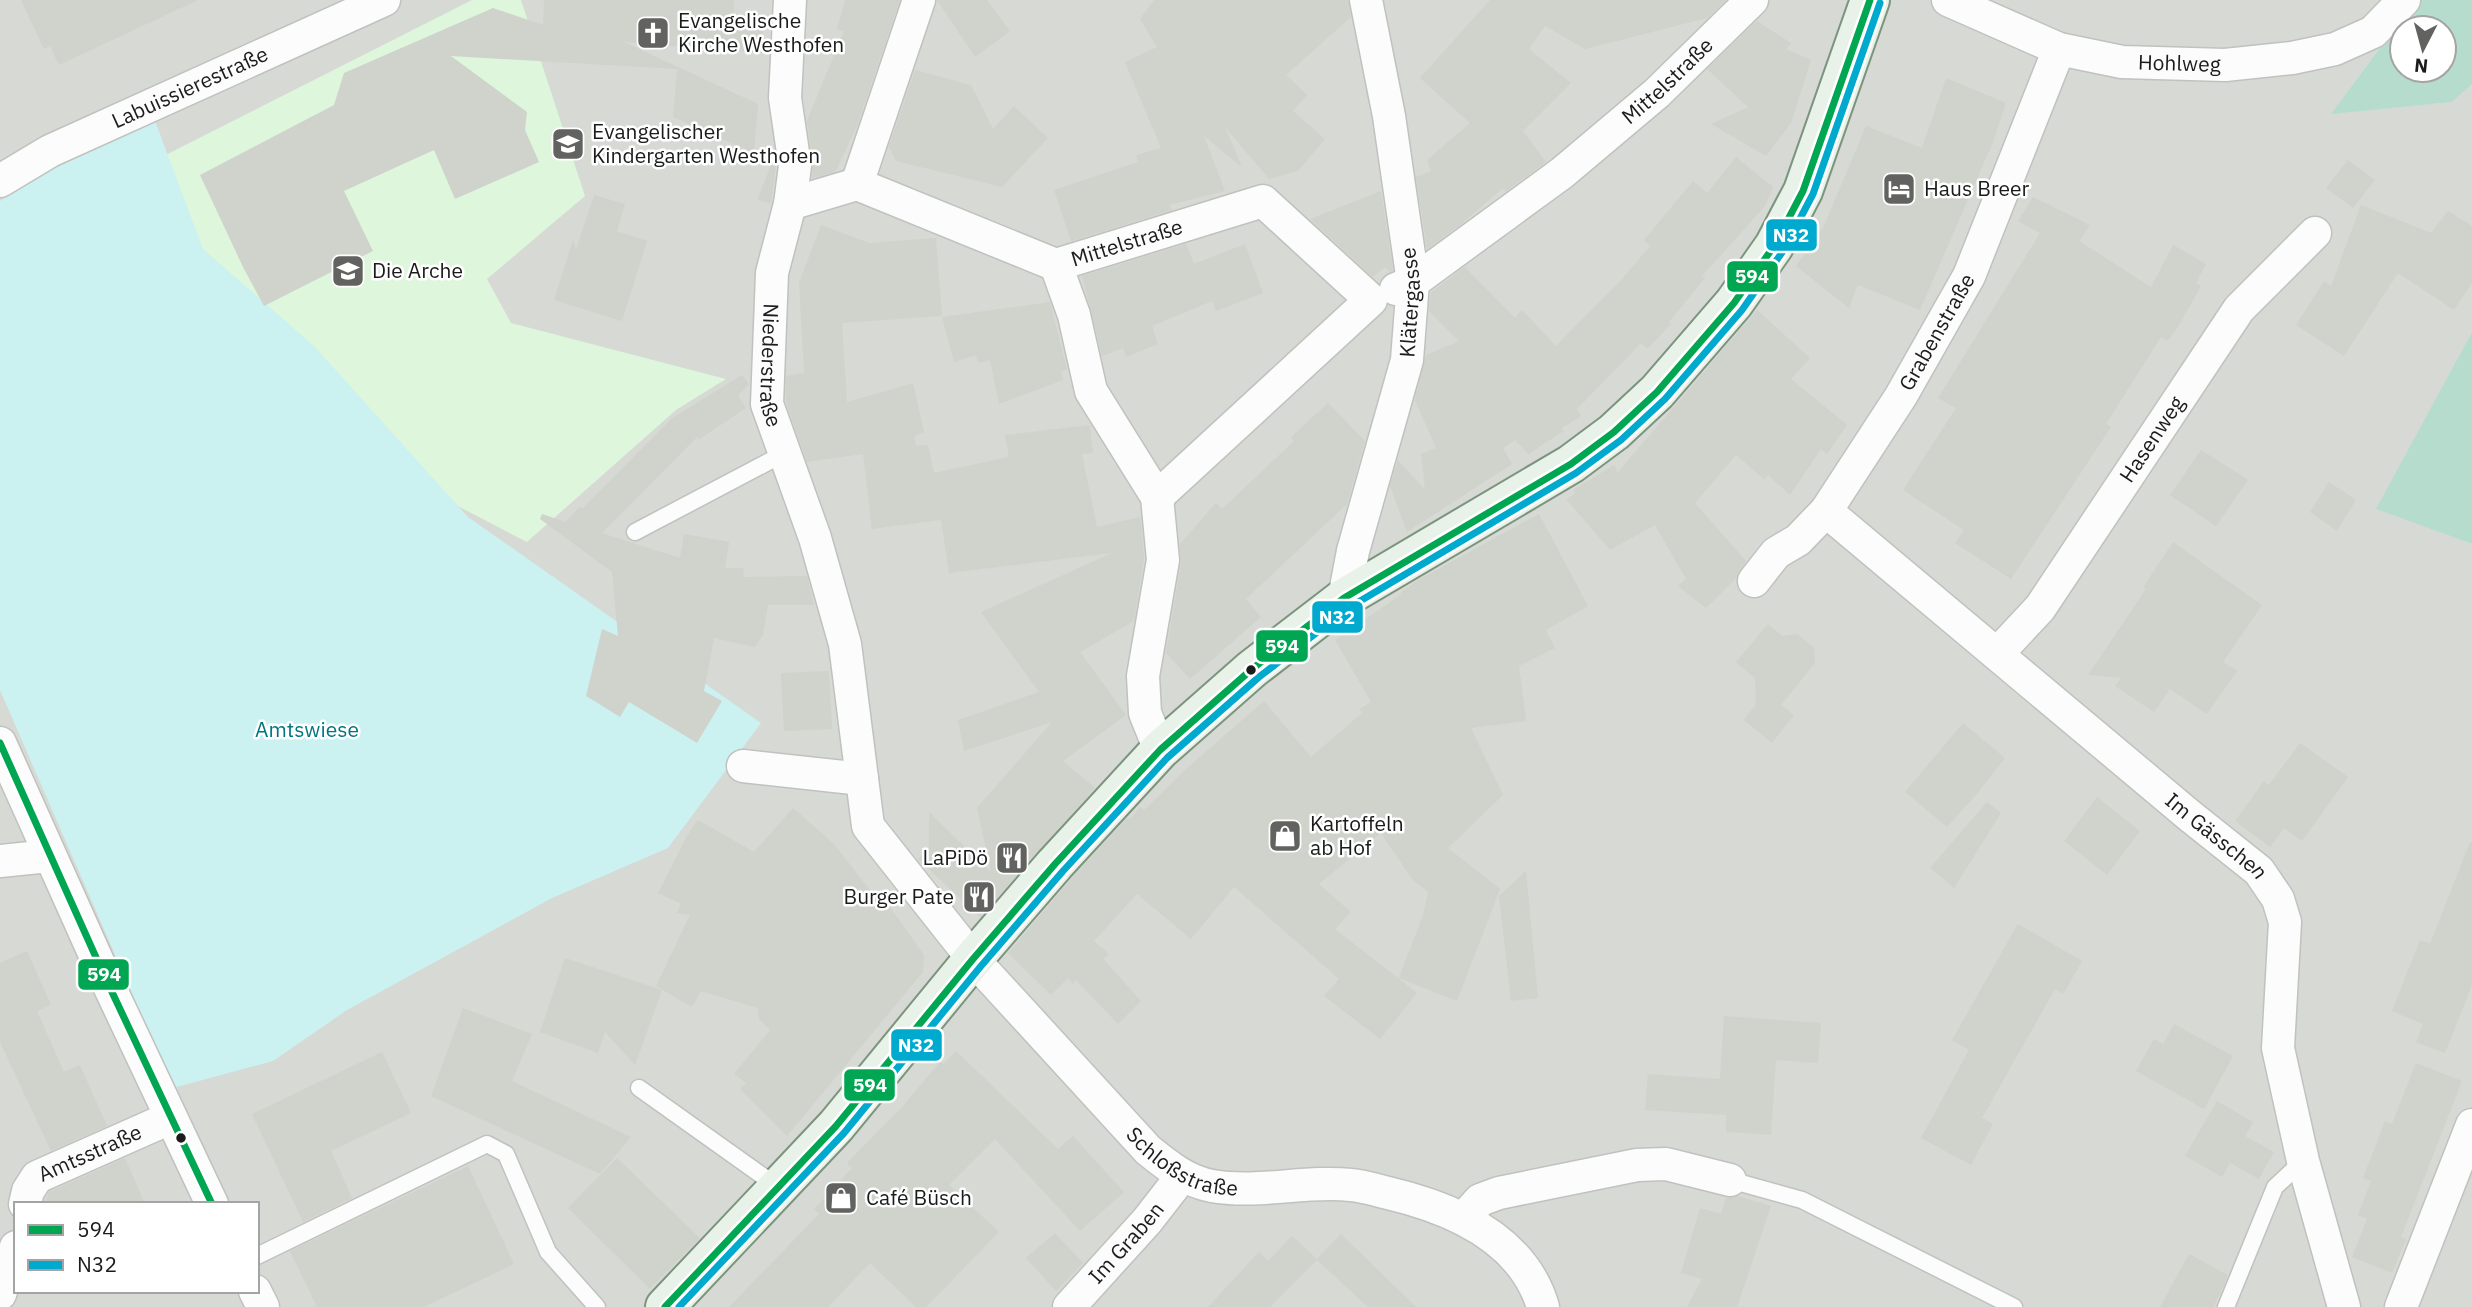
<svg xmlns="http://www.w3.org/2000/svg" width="2472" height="1307" viewBox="0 0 2472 1307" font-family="'IBM Plex Sans',sans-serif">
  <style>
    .residential { fill: #d6d9d4; fill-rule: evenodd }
    .education { fill: #ddf6dc }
    .forest { fill: #b6dcce; fill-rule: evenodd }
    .park { fill: #cbf2f1 }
    .building { fill: #cfd3cc }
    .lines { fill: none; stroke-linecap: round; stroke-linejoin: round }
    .lane-casing { stroke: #c0c2bf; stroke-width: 19 }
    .street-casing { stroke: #c0c2bf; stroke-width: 35 }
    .secondary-casing { stroke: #7c947d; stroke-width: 42 }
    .lane { stroke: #fbfcfb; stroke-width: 16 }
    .street { stroke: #fbfcfb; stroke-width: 32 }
    .secondary { stroke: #e8f2e8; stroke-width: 38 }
    .bus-1-casing { stroke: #fff; stroke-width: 12 }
    .bus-2-casing { stroke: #fff; stroke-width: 12 }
    .bus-1 { stroke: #00a651; stroke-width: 7 }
    .bus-2 { stroke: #00a9ce; stroke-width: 7 }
    .bus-dot { fill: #1b1b1b; stroke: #fff; stroke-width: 2.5 }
    .labels { text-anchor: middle; stroke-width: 5; stroke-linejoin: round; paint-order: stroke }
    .poi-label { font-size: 21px; fill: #1b1b1b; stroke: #fff; text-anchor: start }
    .street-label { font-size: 21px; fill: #1b1b1b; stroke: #fff }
    .park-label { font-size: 21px; fill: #017681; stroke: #fff }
    .line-badge { stroke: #fff; stroke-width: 2.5 }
    .badge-label { font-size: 19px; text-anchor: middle; font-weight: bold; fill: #fff }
  </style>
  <rect width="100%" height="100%" fill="#e5eae2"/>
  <path class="residential" d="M0 0H2414L2332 113 2452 102 2472 84V332L2377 509 2472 544V1307H0ZM16 1204H257V1291H16Z"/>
  <path class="education" d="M472 0H521L585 196 487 279 511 323 726 379 676 410 527 542 394 473 191 262 138 169Z"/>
  <path class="forest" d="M2415 0H2472V84L2452 102 2331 114ZM2402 28H2444V70H2402Z
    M2472 332V544L2376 509Z"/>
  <path class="park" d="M149 105 203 249 314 346 468 517 761 723 668 848 552 898 347 1010 273 1061 173 1088 0 690V201Z"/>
  <path class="building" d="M21 0H198L59 65 50 46 44 49Z
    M544 0H734V14L764 16 762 53 624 42 758 104 754 153 673 117 677 69 451 56 527 112 525 130 539 162 455 199 434 150 344 191 373 251 264 306 243 267 200 175 334 105 344 73 493 8 543 25Z
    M845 0H900L857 126 845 152 835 172 812 178 813 164 807 121 844 31 837 29Z
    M937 0H987L1010 31 975 57Z
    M1154 0H1348L1351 17 1286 75 1307 95 1293 111 1325 139 1298 171 1269 179 1225 127 1242 167 1204 136 1225 191 1169 205 1172 210 1071 241 1054 190 1138 162 1136 155 1161 148 1125 62 1157 47 1140 19Z
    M1490 0H1726L1707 18 1585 49 1545 26 1529 49 1571 83 1523 131 1546 162 1506 191 1503 188 1460 225 1427 249 1416 177 1431 171 1427 160 1470 123 1420 78Z
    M1757 21 1791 43 1786 49 1811 60 1791 123 1766 156 1711 124 1748 107 1707 69Z
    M915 70 971 85 993 129 1014 106 1048 138 1002 187 896 161 889 147Z
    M1946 78 2006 103 1993 142 1920 310 1858 285 1849 308 1796 266 1823 228 1866 126 1922 148Z
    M775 155 776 166 771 203 757 200Z
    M1736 157 1773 187 1765 206 1702 276 1705 278 1669 322 1671 324 1647 349 1641 343 1577 409 1581 416 1562 428 1564 431 1528 454 1515 440 1503 448 1512 464 1407 532 1390 486 1398 460 1425 490 1421 454 1436 448 1415 400 1426 355 1459 341 1429 311 1431 292 1465 267 1515 318 1522 310 1556 346 1622 279 1650 246 1644 240 1693 181 1707 193Z
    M2348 160 2375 180 2353 208 2326 188Z
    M1381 191 1393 270 1390 272 1385 267 1373 277 1310 219Z
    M594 195 625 204 617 231 647 241 622 321 554 300 573 240 576 249Z
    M2033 197 2090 225 2079 241 2151 287 2173 245 2206 264 2196 283 2201 286 2176 330 2167 341 2161 337 2106 424 2111 427 2011 579 1955 543 1964 530 1903 490 1956 408 1938 398 2040 233 2018 221Z
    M2361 205 2431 233 2448 211 2472 226V283L2454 310 2398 273 2344 356 2296 325 2324 281 2331 286Z
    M821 225 869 243 936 238 942 316 842 323 847 402 913 383 924 432 914 436 916 446 928 445 934 473 1009 457 1005 435 1090 425 1093 453 1082 454 1097 527 1140 517 1141 521 1144 559 1134 621 1080 652 1126 715 1063 761 1095 788 980 917 918 859 929 848V812L991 872 977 808 1052 722 964 751 958 720 1039 692 981 612 1112 553 949 573 941 520 872 529 863 454 807 462 786 402V376L804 373 799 283Z
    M1186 244 1194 264 1245 244 1263 293 1216 311 1212 301 1152 326 1158 344 1126 357 1123 348 1102 356 1082 276Z
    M1050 302 1067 369 1061 372 1063 380 999 404 990 360 978 363 976 355 954 362 942 317Z
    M1757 310 1810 358 1791 379 1847 425 1827 454 1821 449 1790 495 1768 475 1765 480 1736 455 1695 503 1746 561 1736 578 1706 608 1678 586 1686 579 1655 525 1610 550 1566 499 1575 494 1573 490 1614 465 1618 472Z
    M742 375 749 384 738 396 746 408 698 440V436L602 533 680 558 684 534 729 542 725 568H744L743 577 807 576 814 605H768L763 635 755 647 714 638 704 691 722 701 697 743 629 702 620 717 586 696 602 629 618 636 612 572 540 519 542 514 565 522 580 507 582 509 671 419Z
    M1328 403 1365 441 1347 504 1246 599 1261 617 1190 679 1166 653 1181 563 1180 544 1216 503 1222 509 1294 441 1291 437Z
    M2201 450 2248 480 2216 526 2170 495Z
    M2329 482 2356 500 2337 531 2310 512Z
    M1539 514 1588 606 1546 630 1555 648 1519 666 1526 721 1471 728 1503 795 1448 848 1500 889 1457 1001 1399 978 1423 915 1428 892 1412 879 1381 833 1319 884 1351 912 1335 929 1417 993 1380 1039 1324 996 1339 979 1234 887 1191 939 1137 894 1094 941 1109 954 1103 959 1141 1001 1118 1024 1076 980 1073 984 1068 978 1051 995 1008 953 1071 879 1128 817 1130 819 1140 807 1144 810 1186 769 1264 701 1311 757 1362 713 1359 709 1371 702 1335 640 1402 594 1400 593 1418 580Z
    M2173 542 2262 605 2223 662 2237 671 2207 714 2170 689 2154 712 2115 686 2121 678 2088 675 2146 589 2143 587Z
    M1768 624 1782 636 1797 634 1814 648 1815 663 1781 705 1794 715 1772 743 1744 720 1756 704 1755 678 1736 662Z
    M829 671 832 729 784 731 781 673Z
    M1963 723 2005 758 1976 795 1947 827 1905 792Z
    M2300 743 2348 777 2302 841 2284 828 2270 847 2235 821 2264 781 2269 785Z
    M2097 797 2140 831 2107 875 2064 841Z
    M1987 802 2001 813 1954 888 1930 868Z
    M793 808 834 844 873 894 875 892 880 898 882 896 924 955 923 972 787 1136 740 1089 746 1083 734 1074 770 1030 759 1019 758 1008 701 991 692 1007 656 986 690 915 677 913 681 904 658 893 687 836 698 820 754 852Z
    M2470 842H2472V985L2445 1053 2416 1042 2423 1024 2392 1011 2420 940 2430 944Z
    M1526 871 1538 998 1511 1001 1499 896Z
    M2018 924 2082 961 2063 994 2055 989 1982 1118 1993 1124 1971 1165 1921 1138 1969 1050 1952 1040Z
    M27 951 51 1005 37 1011 64 1072 80 1065 107 1126 51 1151 0 1042V963Z
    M565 958 662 990 635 1065 605 1032 598 1053 540 1032Z
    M463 1008 532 1034 512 1081 631 1137 600 1174 431 1096Z
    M1724 1016 1821 1023 1818 1063 1776 1060 1771 1135 1726 1132V1115L1645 1110 1648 1074 1720 1079Z
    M2174 1024 2233 1056 2204 1109 2136 1071 2154 1039 2163 1044Z
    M956 1051 1058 1149 1073 1136 1124 1192 1080 1231 995 1139 949 1185 999 1232 926 1307H916L870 1263 828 1307H729L819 1214 814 1209 852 1168 847 1163 901 1108 940 1062 943 1064Z
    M382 1052 411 1113 331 1151 352 1198 303 1222 252 1114Z
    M2416 1063 2462 1081 2401 1237 2406 1239 2392 1273 2352 1257 2367 1219 2358 1215 2371 1181 2363 1178 2385 1121 2392 1124Z
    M2217 1101 2253 1122 2245 1136 2274 1152 2259 1179 2230 1163 2222 1177 2185 1156Z
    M125 1158 145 1204H44L49 1192Z
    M617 1158 700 1238 650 1289 568 1208Z
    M468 1166 514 1264 424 1307H317L290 1251Z
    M1738 1196 1771 1206 1737 1307H1687L1702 1279 1681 1273 1700 1208 1721 1214 1726 1198Z
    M1055 1233 1083 1263 1056 1291 1026 1258Z
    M1341 1234 1416 1307H1368L1317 1260 1270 1307H1208L1259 1252 1268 1261 1292 1236 1317 1259Z
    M2189 1254 2228 1275 2220 1294 2213 1307H2160Z"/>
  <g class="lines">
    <defs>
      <path id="lane" d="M635 532 785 453
        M639 1088 778 1187
        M1730 1180 1802 1200 2014 1307
        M257 1256 487 1144 506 1154 548 1252 597 1307
        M2226 1307 2275 1187 2303 1161"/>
      <g id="street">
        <path id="s1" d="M790 0 785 98 795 166 790 204 772 273 767 404 815 538 845 644 868 826 973 959 1148 1150C1168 1166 1186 1181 1212 1186 1258 1194 1306 1180 1351 1185 1363 1186 1376 1190 1388 1193 1452 1208 1523 1238 1543 1307"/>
        <path id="s2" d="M1948 0 2059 49 2122 62 2225 65 2292 58 2335 49 2373 32 2404 0"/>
        <path id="s3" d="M0 181 50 151 384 0"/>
        <path id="s4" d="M857 184 1056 265 1263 201 1371 300 1157 497"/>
        <path d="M857 184 919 0"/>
        <path d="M790 204 857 184"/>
        <path d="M1056 265 1074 315 1091 391 1157 497 1163 560 1143 676 1145 713 1160 750"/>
        <path id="s5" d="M1396 289 1413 282 1562 173 1657 93 1752 0"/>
        <path id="s6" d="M1826 511 2190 816 2259 871 2278 899 2285 922 2278 1048 2303 1161 2344 1307"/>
        <path id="s7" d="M1754 581 1776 553 1798 540 1826 511 1901 396 1969 276 2059 49"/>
        <path id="s8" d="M1344 598 1353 551 1407 360 1413 282 1389 116 1366 0"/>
        <path id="s9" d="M1998 653 2040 608 2239 309 2315 233"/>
        <path d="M0 743 103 973 212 1204"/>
        <path d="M743 766 862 779"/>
        <path d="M0 861 49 856"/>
        <path id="s10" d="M25 1204 28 1191 37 1177 170 1118"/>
        <path d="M1464 1218 1480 1200 1499 1193 1637 1165 1666 1164 1730 1180"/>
        <path d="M255 1291 263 1307"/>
        <path d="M0 1294 16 1247"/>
        <path id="s11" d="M1069 1307 1147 1221 1182 1176"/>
        <path d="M2401 1307 2472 1125"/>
      </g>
      <path id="secondary" d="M665 1307 836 1126 973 959 1055 864 1160 750 1252 669 1344 598 1571 464 1614 432 1657 392 1734 303 1774 246 1803 191 1870 0"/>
    </defs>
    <use href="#lane" class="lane-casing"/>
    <use href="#street" class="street-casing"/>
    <use href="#secondary" class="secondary-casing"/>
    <use href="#lane" class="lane"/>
    <use href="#street" class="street"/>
    <use href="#secondary" class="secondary"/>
    <defs>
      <path id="bus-1" d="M0 743 103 973 212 1204
        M665 1307 836 1126 973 959 1055 864 1160 750 1252 669 1344 598 1571 464 1614 432 1657 392 1734 303 1774 246 1803 191 1870 0"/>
      <path id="bus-2" d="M679 1307 844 1133 981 966 1063 871 1167 758 1259 677 1350 607 1576 473 1621 440 1665 399 1742 310 1783 251 1813 194 1880 3"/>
    </defs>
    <use href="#bus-1" class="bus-1-casing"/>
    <use href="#bus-2" class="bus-2-casing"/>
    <use href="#bus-1" class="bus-1"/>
    <use href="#bus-2" class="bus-2"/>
  </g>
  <defs>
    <symbol id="church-square" viewBox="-11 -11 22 22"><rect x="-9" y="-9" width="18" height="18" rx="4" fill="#626361" stroke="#fff"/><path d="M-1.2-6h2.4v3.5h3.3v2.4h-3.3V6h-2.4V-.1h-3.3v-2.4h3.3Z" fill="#fff"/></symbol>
    <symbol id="school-square" viewBox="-11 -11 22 22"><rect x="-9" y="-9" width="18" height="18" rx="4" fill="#626361" stroke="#fff"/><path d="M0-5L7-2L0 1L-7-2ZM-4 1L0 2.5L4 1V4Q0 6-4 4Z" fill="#fff"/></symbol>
    <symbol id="hotel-square" viewBox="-11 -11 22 22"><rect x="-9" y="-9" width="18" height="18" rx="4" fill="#626361" stroke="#fff"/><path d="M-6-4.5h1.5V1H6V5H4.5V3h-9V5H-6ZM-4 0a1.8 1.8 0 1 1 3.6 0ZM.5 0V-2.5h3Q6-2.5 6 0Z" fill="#fff"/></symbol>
    <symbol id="shop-square" viewBox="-11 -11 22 22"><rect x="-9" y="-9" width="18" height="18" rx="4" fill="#626361" stroke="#fff"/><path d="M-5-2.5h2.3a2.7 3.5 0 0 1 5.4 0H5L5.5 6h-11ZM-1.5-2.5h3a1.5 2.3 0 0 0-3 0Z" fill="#fff"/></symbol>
    <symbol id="restaurant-square" viewBox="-11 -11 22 22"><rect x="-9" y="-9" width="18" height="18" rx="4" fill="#626361" stroke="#fff"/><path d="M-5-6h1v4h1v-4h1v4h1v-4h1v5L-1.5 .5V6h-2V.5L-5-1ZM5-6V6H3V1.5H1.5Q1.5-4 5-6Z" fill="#fff"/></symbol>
  </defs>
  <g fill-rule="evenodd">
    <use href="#church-square" x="634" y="14" width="38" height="38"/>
    <use href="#school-square" x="549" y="125" width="38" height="38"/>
    <use href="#hotel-square" x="1880" y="170" width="38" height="38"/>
    <use href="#school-square" x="329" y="252" width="38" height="38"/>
    <use href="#shop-square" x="1266" y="817" width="38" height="38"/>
    <use href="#restaurant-square" x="993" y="839" width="38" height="38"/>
    <use href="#restaurant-square" x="960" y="878" width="38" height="38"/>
    <use href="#shop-square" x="822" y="1179" width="38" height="38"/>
  </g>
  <g class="bus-dot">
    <circle cx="1251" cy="670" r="6"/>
    <circle cx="181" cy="1138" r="6"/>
  </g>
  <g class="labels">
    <g class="poi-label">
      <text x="678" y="28">Evangelische<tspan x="678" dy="24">Kirche Westhofen</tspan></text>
      <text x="592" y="139">Evangelischer<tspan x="592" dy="24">Kindergarten Westhofen</tspan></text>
      <text x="1924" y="196">Haus Breer</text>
      <text x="372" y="278">Die Arche</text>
      <text x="1310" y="831">Kartoffeln<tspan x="1310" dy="24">ab Hof</tspan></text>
      <text x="988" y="865" text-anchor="end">LaPiDö</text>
      <text x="954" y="904" text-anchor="end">Burger Pate</text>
      <text x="866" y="1205">Café Büsch</text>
    </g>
    <g class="street-label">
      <text dy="7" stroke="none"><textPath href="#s2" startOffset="243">Hohlweg</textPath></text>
      <text dy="7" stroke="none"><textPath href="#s5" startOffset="343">Mittelstraße</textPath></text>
      <text dy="7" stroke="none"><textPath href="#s3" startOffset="212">Labuissierestraße</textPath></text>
      <text dy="7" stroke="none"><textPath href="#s4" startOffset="289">Mittelstraße</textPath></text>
      <text dy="7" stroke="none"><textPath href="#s8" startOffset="304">Klätergasse</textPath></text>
      <text dy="7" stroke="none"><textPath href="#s7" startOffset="312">Grabenstraße</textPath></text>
      <text dy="7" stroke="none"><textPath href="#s1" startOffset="369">Niederstraße</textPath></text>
      <text dy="7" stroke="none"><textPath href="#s9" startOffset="264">Hasenweg</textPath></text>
      <text dy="7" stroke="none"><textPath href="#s6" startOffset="508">Im Gässchen</textPath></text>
      <text dy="7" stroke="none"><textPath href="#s10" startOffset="88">Amtsstraße</textPath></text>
      <text dy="7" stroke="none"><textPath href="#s1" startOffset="1309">Schloßstraße</textPath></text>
      <text dy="7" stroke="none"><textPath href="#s11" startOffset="86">Im Graben</textPath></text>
    </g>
    <g class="park-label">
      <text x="307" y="737">Amtswiese</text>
    </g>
  </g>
  <g class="line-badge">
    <rect x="1765" y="218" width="53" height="34" rx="7" fill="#00a9ce"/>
    <rect x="1726" y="260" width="53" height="33" rx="7" fill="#00a651"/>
    <rect x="1311" y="600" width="53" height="34" rx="7" fill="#00a9ce"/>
    <rect x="1255" y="629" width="54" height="34" rx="7" fill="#00a651"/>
    <rect x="77" y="958" width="53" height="33" rx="7" fill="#00a651"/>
    <rect x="890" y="1028" width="53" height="34" rx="7" fill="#00a9ce"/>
    <rect x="843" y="1068" width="53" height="34" rx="7" fill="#00a651"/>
  </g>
  <g class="badge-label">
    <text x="1791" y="242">N32</text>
    <text x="1752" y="283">594</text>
    <text x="1337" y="624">N32</text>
    <text x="1282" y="653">594</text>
    <text x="104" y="981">594</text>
    <text x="916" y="1052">N32</text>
    <text x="870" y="1092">594</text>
  </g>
  <rect x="14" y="1202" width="245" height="91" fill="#ffffff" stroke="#a4a4a4" stroke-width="2"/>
  <rect x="28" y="1225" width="35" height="10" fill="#00a651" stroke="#a4a4a4" stroke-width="2"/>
  <text x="77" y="1237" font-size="21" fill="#1b1b1b">594</text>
  <rect x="28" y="1260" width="35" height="10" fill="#00a9ce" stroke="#a4a4a4" stroke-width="2"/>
  <text x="77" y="1272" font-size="21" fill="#1b1b1b">N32</text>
  <g transform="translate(2423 49) rotate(186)"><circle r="33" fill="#ffffff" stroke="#a4a4a4" stroke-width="2"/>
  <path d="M0-5L12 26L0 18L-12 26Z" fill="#626361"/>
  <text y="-10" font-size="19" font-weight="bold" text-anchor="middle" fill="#1b1b1b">N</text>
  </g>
</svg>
